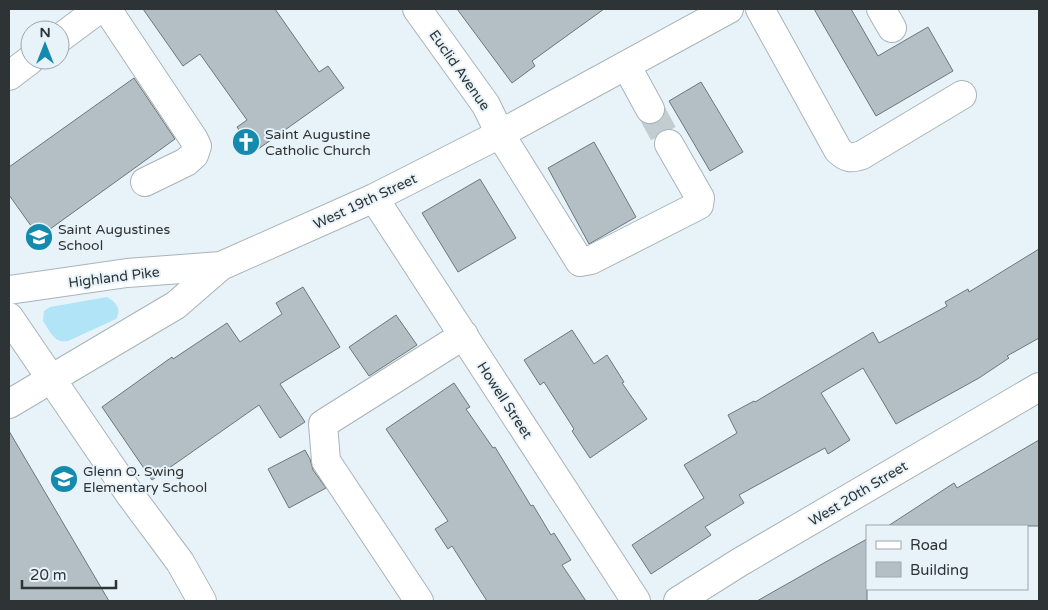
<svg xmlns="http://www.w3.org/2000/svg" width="1048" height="610" viewBox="0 0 1048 610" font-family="'Varela Round',sans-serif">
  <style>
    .green { fill: #b2e4f8 }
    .building { fill: #b3bfc5; stroke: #6c777c }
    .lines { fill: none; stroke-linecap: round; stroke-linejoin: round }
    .minor-tunnel { stroke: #c2cdd2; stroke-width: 28; stroke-dasharray: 28 14; stroke-linecap: butt }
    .minor-casing { stroke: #a8b4b9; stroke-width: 30 }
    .minor { stroke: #fff; stroke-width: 28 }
    .labels { text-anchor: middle; stroke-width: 4; stroke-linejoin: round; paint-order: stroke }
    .street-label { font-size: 14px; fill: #2e3335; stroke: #e7f3f9 }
    .poi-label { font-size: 14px; fill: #2e3335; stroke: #e7f3f9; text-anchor: start }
  </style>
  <rect width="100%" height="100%" fill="#e7f3f9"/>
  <path class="green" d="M107 297C116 302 122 309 116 319L68 341C54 344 50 331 43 321L44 311 50 307Z"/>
  <path class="building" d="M143 9H275L319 72 328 66 344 88 254 152 237 127 247 120 200 54 183 66Z
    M457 9H604L532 61 535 66 512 83Z
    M814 9H851L878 56 928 27 953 71 876 116Z
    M134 78 175 139 39 237 9 195V167Z
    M701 82 743 152 710 171 669 101Z
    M594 142 636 217 589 244 548 168Z
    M480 179 516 238 458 272 422 213Z
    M1039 249V338L1007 356 1009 358 979 378 896 424 863 368 821 393 850 440 828 454 825 448 739 495 744 503 705 527 711 535 651 574 632 545 704 498 684 465 737 433 728 415 754 401 755 402 873 332 879 343 947 306 945 302 968 289 969 292Z
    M303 287 340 347 280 384 305 422 280 438 259 405 152 480 102 407 172 357 173 359 227 323 240 342 282 314 276 303Z
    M396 315 417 345 369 376 349 347Z
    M572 330 594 364 607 355 624 382 622 383 647 419 590 458 572 431 574 429 544 382 540 385 524 360Z
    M454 383 470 407 466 409 493 448 495 447 531 506 533 505 551 535 554 533 571 560 562 565 586 601H487L452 546 448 549 435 529 448 521 386 429Z
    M9 431 109 601H9Z
    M1039 440V526H888L954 483 957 488Z
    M305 450 310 459 313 470 326 488 289 508 268 469Z
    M867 539V601H757L831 559Z"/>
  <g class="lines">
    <path class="minor-tunnel" d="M650 109 669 144"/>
    <defs>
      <path id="minor" d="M107 9 193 138 197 146 194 155 186 162 145 182
        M417 9 486 105 500 134 580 262 591 260 699 205 700 198 669 144
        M760 9 838 150C846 158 851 159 862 155L962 95
        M881 9 892 28
        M60 38 99 9
        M626 65 650 109
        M9 76 30 60
        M374 198 636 601
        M9 290 127 273 221 266
        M9 317 131 496 180 562 202 601
        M9 404 176 305 221 266 374 198 500 134 729 9
        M419 601 326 461 323 424 464 335
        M678 601 740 562 1039 387"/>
    </defs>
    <use href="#minor" class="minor-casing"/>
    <use href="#minor" class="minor"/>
  </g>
  <defs>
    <symbol id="church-disc" viewBox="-11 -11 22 22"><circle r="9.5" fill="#148bae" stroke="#e7f3f9"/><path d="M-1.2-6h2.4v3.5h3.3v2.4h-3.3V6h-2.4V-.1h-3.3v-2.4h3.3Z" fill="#fff"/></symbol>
    <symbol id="school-disc" viewBox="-11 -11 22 22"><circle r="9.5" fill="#148bae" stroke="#e7f3f9"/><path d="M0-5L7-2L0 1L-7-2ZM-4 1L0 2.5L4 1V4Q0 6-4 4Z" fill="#fff"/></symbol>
  </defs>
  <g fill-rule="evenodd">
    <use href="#church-disc" x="230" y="126" width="32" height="32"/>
    <use href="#school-disc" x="23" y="221" width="32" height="32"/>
    <use href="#school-disc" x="48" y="463" width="32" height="32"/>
  </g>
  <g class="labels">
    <g class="street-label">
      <text transform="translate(460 70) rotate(55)" y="5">Euclid Avenue</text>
      <text transform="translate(365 201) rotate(-25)" y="5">West 19th Street</text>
      <text transform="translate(114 277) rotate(-7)" y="5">Highland Pike</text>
      <text transform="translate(505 400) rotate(57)" y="5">Howell Street</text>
      <text transform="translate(858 493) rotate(-31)" y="5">West 20th Street</text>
    </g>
    <g class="poi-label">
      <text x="265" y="139">Saint Augustine<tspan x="265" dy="16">Catholic Church</tspan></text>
      <text x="58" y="234">Saint Augustines<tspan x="58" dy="16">School</tspan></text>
      <text x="83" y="476">Glenn O. Swing<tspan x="83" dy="16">Elementary School</tspan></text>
    </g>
  </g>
  <rect width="1048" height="610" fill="none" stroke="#2e3335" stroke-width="20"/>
  <rect x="866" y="525" width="162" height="65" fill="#e7f3f9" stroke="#9da6ab"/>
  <rect x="876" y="541" width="25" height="8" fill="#ffffff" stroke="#9da6ab"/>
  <text x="910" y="550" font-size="15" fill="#2e3335">Road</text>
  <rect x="876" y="562" width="25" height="15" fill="#b3bfc5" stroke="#9da6ab"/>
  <text x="910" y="575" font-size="15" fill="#2e3335">Building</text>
  <g transform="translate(45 45)"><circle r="24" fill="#e7f3f9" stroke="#9da6ab"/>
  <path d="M0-4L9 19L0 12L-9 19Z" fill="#148bae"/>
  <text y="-8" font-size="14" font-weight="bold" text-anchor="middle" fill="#2e3335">N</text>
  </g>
  <path d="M22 580v8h94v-8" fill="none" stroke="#2e3335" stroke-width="2.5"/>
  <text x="30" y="580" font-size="15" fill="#2e3335" stroke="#e7f3f9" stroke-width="4" paint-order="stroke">20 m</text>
</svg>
